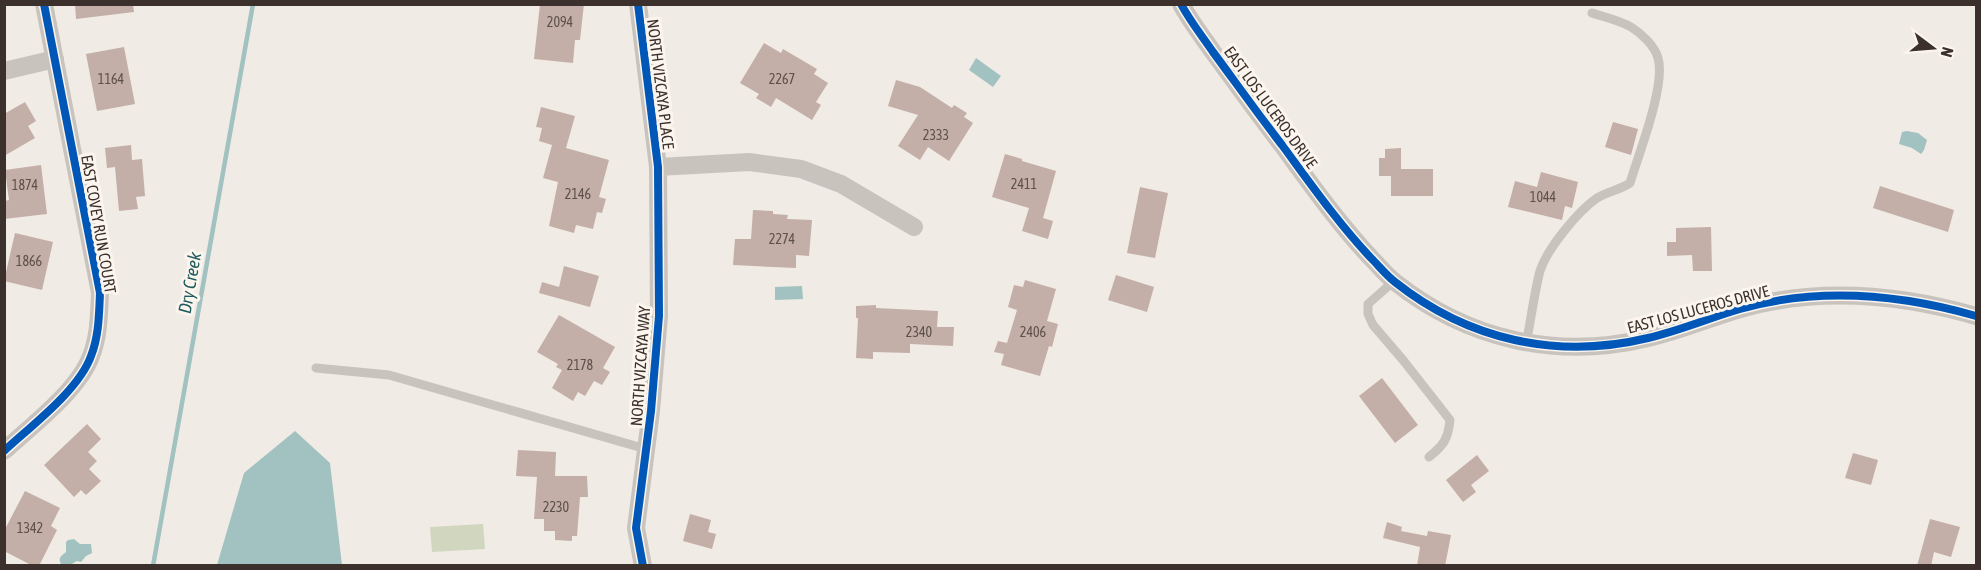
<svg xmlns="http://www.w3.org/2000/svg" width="1981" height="570" viewBox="0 0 1981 570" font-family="'Asap Condensed',sans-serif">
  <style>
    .green { fill: #d1d6bf }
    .water { fill: #a1c2c1 }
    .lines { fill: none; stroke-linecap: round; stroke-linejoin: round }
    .stream { stroke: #a1c2c1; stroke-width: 4.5 }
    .building { fill: #c3afa7 }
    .service { stroke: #c9c3be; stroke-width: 9 }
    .minor { stroke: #c9c3be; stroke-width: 18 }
    .cycleway-casing { stroke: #fbf5ee; stroke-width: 11 }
    .cycleway { stroke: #0057b8; stroke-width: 8 }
    .labels { text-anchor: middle; stroke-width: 6; stroke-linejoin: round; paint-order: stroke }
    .number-label { font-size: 14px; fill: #5d504a }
    .street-label { font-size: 16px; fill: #3b302b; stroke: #fbf5ee }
    .water-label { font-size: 18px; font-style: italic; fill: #1f5a5e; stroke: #fbf5ee }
  </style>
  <rect width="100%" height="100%" fill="#f0ebe5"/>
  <path class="green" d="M483 524 485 549 432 552 430 527Z"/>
  <path class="water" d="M976 58 1001 76 993 87 969 70Z
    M1907 131 1918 133 1927 140 1924 150 1921 154 1912 148 1899 144 1902 132Z
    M802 286 803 299 775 300V287Z
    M295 431 330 463 342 565H217L244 473Z
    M74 539 80 544H91L92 553 86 556 81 562 77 561 70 565H62C57 559 61 556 66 552V542L68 540Z"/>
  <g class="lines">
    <path class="stream" d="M153 566 253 4"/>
  </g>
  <path class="building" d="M75 4H133L134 12 76 19Z
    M540 4H584L580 40H575L573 63 534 59Z
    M764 43 781 53 783 49 817 69 814 74 828 83 816 102 821 105 812 120 776 98 771 107 756 98 759 94 740 83Z
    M124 47 135 104 97 111 86 54Z
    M896 80 920 87 952 108 954 105 967 113 964 117 973 123 949 161 928 147 920 160 898 146 918 115 888 106Z
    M25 102 36 121 28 126 35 138 4 156V114Z
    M541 107 575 116 566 148 609 160 599 197 606 199 602 213 597 212 593 229 576 225 574 233 549 226 558 182 543 178 552 145 539 141 542 128 536 127Z
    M1613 122 1638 129 1631 155 1605 147Z
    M131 145 132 160 142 159 145 196 136 197 138 209 119 211 115 167 107 168 105 148Z
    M1401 148V169H1433V196H1391V176H1379V158H1385V149Z
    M1005 154 1022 159V161L1056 171 1043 218 1053 221 1048 239 1022 231 1029 208 992 197Z
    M41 165 47 214 4 219V201L9 200 5 170Z
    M1541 172 1578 182 1572 208 1565 206 1562 220 1508 207 1515 181 1537 187Z
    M1880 186 1954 210 1948 232 1873 208Z
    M1140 187 1168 193 1155 258 1127 253Z
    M753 210 773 211V214L788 215 787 219 812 220 809 256 796 255V268L733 265 735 239H751Z
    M1711 227 1712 271H1693L1692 255 1667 256V242H1676V228Z
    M15 233 53 242 42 290 4 281Z
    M564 266 599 276 590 307 539 293 542 282 559 287Z
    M1116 275 1154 287 1147 312 1108 300Z
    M1025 280 1056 289 1047 321 1058 324 1052 347 1049 346 1040 376 1001 365 1004 354 994 352 998 341 1007 343 1017 310 1008 307 1014 285 1023 287Z
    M876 305V308L938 311 937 327H954L953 346 910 344V353L873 352V359L856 358 858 318H856V306Z
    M559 315 615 347 603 368 610 372 602 385 594 381 585 396 578 392 573 401 552 388 562 370 556 367 558 364 537 352Z
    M1382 378 1418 425 1395 443 1359 396Z
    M87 424 101 439 88 452 97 461 89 469 101 481 86 495 81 490 74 497 44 465Z
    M518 450 556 452 555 476H587L588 497H580L577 536H572V541L555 540V531H544V519H534L537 477 516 476Z
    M1853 453 1878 460 1871 485 1845 478Z
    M1477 455 1489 471 1471 485 1476 492 1463 502 1446 480Z
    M25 491 60 508 51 526 57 530 39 566H33L4 551V531Z
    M690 514 711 520 708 532 716 534 712 549 683 541Z
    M1930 519 1960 527 1951 557 1934 552 1931 566H1917Z
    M1387 522 1402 527 1401 531 1427 536 1428 531 1451 535 1445 566H1417L1420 547 1383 538Z"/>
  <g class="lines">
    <path class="service" d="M1394 281 1368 304V314L1373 325 1403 360 1450 420C1448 439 1444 445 1429 457
      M1526 344C1531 320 1534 294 1540 271 1547 249 1578 211 1597 198 1606 192 1620 190 1630 183 1639 153 1666 85 1658 58 1655 46 1641 33 1631 27 1619 20 1604 17 1592 13
      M316 368 389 375 646 449"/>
    <path class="minor" d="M638 4 658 167 659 316 651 411 636 528 643 566
      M1181 4C1190 21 1202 36 1213 52 1236 83 1258 114 1282 145 1310 183 1338 223 1371 258 1379 266 1386 275 1395 282 1468 340 1557 360 1648 338 1679 331 1709 318 1740 309 1818 287 1899 294 1976 316
      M4 71 55 59
      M658 167 749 162 801 169 841 184 914 227
      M4 451C31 426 79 390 91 356 99 336 99 314 100 293L44 4"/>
    <defs>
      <path id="cycleway" d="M638 4 658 167 659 316 651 411 636 528 643 566
        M1181 4C1190 21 1202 36 1213 52 1236 83 1258 114 1282 145 1310 183 1338 223 1371 258 1379 266 1386 275 1395 282 1468 340 1557 360 1648 338 1679 331 1709 318 1740 309 1818 287 1899 294 1976 316
        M4 451C31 426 79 390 91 356 99 336 99 314 100 293L44 4"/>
    </defs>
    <use href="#cycleway" class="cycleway-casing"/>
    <use href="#cycleway" class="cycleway"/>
  </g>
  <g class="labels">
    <g class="number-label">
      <text x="560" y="27">2094</text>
      <text x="111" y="84">1164</text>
      <text x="782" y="84">2267</text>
      <text x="936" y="140">2333</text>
      <text x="1024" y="189">2411</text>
      <text x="25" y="190">1874</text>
      <text x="578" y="199">2146</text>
      <text x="1543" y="202">1044</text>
      <text x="782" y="244">2274</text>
      <text x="29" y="266">1866</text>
      <text x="919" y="337">2340</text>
      <text x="1033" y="337">2406</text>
      <text x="580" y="370">2178</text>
      <text x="556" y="512">2230</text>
      <text x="30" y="533">1342</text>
    </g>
    <g class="street-label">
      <text transform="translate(661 84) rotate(83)" y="6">NORTH VIZCAYA PLACE</text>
      <text transform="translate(1271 107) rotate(54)" y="6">EAST LOS LUCEROS DRIVE</text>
      <text transform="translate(99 224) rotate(80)" y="6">EAST COVEY RUN COURT</text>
      <text transform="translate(1698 309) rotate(-15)" y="6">EAST LOS LUCEROS DRIVE</text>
      <text transform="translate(640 366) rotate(-86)" y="6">NORTH VIZCAYA WAY</text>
    </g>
    <g class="water-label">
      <text transform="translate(190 283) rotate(-80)" y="6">Dry Creek</text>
    </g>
  </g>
  <rect width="1981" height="570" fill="none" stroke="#3b302b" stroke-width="12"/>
  <g transform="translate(1933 48) rotate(106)" stroke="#fbf5ee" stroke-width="4.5" paint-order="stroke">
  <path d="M0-4.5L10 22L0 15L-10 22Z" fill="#3b302b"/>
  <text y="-9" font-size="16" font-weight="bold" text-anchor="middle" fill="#3b302b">N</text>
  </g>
</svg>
